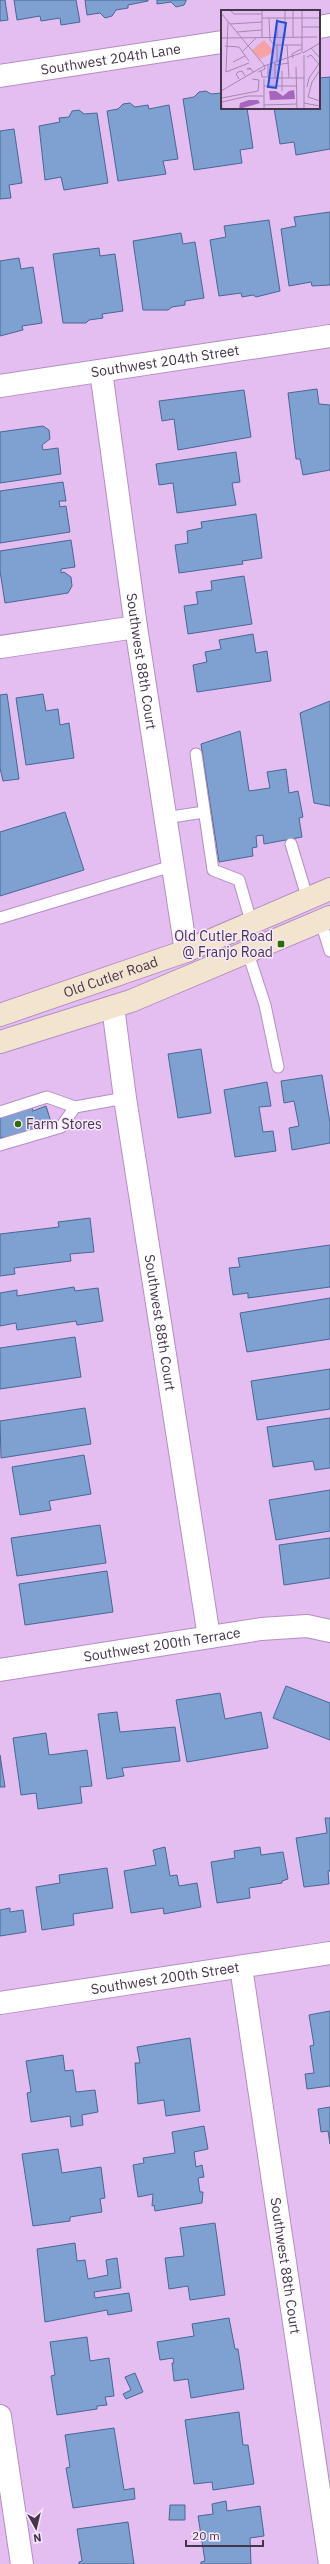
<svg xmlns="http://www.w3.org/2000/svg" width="330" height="2564" viewBox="0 0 330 2564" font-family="'IBM Plex Sans',sans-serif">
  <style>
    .building { fill: #7fa1d1; stroke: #486794 }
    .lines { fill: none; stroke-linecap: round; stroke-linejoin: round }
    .lane-casing { stroke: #b38fc0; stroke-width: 13 }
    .street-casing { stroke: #b38fc0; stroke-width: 24 }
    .secondary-casing { stroke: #b38fc0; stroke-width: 24 }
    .lane { stroke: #fff; stroke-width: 11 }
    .street { stroke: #fff; stroke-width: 22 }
    .secondary { stroke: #f2e4ce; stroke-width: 22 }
    .poi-dot { fill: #2c6d00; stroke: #f8e9fe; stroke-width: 1.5 }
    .labels { text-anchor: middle; stroke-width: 3; stroke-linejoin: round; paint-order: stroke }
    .street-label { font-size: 14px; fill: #45364b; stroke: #f8e9fe }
    .poi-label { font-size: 14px; fill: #45364b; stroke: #f8e9fe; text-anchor: end }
    .inset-road { fill: none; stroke: #a488af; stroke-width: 1 }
    .view { fill: #1d4ed8; fill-opacity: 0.15; stroke: #1d4ed8; stroke-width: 2 }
    .inset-edge { fill: none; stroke: #45364b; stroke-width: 2 }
  </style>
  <rect width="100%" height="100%" fill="#e4bef1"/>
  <path class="building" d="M0 0H5L8 20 0 21Z
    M14 0H76L80 22 61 25 60 18 41 21 40 16 17 20Z
    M85 0H148V1L128 5V8L116 10 112 16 105 18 100 13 87 15Z
    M157 0H186V1L184 5 176 7 171 2 157 4Z
    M330 77V149L296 155 294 142 280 144 274 108H319V78Z
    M206 91 211 94 222 93V108H247L253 148 240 150 242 163 194 170 183 99 194 97 199 92Z
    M130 103 135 107 148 105 149 109 169 105 178 159 163 161 166 174 118 181 107 111 118 109 123 104Z
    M79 110 84 114 97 113 108 183 64 190 61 177 45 180 39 126 60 122 59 118 69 117 72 111Z
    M14 129 22 183 9 185 11 198 0 199V131Z
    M330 212V285L312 286 311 282 289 286 281 229 296 226 294 217Z
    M269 220 280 291 256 297 253 295 242 297 241 293 219 296 210 240 226 237 224 226Z
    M181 233 183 244 195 242 204 298 185 301V305L172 307 168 310H143L133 241Z
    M99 248 100 256 115 254 123 311 102 314 103 318 89 320 86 323H63L53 254Z
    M19 258 21 269 33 267 42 323 22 326 23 330 0 336V261Z
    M317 389 319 404 330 405V470L303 475 300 459H296L288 393Z
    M244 390 251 437 178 450 174 419 162 421 159 401Z
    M43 426 49 430 50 439 42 445 43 450 58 448 61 474 0 483V432Z
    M236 452 240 482 232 483 236 505 177 513 173 483 159 485 156 464Z
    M63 482 66 501H59L60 507 66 506 70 532 0 543V491Z
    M256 514 262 558 242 561 243 564 179 573 175 545 188 543 187 531 202 528 201 522Z
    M71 540 75 567 61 569V573L64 572 71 577 72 586 68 593 5 603 0 571V551Z
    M244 576 252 624 188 634 184 606 198 604 196 592 212 590 211 581Z
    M253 634 256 653 267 651 271 681 197 692 193 665 207 662 205 652 221 649 219 640Z
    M7 694 19 779 3 781 0 768V695Z
    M43 694 46 711 58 709 60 725 69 723 74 758 26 765 16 698Z
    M330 701V806L314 803 300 713Z
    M240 731 249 791 270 788 267 772 286 769 289 793 298 791 303 817 299 818 302 837 264 844 263 835 256 836 257 847 252 848 253 856 219 862 201 744Z
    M65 812 84 870 0 896V832Z
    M201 1049 211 1113 178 1118 168 1054Z
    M322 1075 330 1123V1143L292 1150 289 1128 299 1126 294 1101 284 1103 281 1081Z
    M267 1082 271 1106 259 1107 263 1132 273 1131 276 1151 235 1157 224 1090Z
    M29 1098 33 1111 46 1106 51 1122 38 1126 42 1137 8 1148 4 1137 0 1138V1107Z
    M90 1218 94 1252 70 1254 71 1261 14 1268 15 1274 0 1276V1234L59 1227 58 1222Z
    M330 1245V1287L248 1298V1293L233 1295 229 1268 240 1267 238 1258Z
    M74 1287 75 1291 98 1288 103 1321 77 1325 76 1321 17 1330 16 1323 0 1326V1293L17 1290V1296Z
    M330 1298V1339L247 1352 240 1313Z
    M75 1337 81 1377 0 1389V1348Z
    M330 1369V1409L257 1420 251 1381Z
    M85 1408 91 1444 1 1458 0 1421Z
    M330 1418V1468L315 1470 313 1461 273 1467 267 1427Z
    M84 1455 91 1494 49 1501 51 1510 20 1515 12 1467Z
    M330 1490V1531L276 1540 269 1500Z
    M100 1525 106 1563 17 1576 11 1538Z
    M330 1538V1578L284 1585 279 1545Z
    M107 1571 113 1612 25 1625 19 1584Z
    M286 1686 330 1703V1740L273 1718Z
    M220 1693 225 1719 261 1712 268 1748 187 1762 176 1700Z
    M117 1712 120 1732 175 1727 180 1761 122 1768 124 1776 107 1779 98 1714Z
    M46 1733 49 1755 87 1750 92 1786 80 1787 82 1803 38 1809 36 1793 21 1795 13 1738Z
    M0 1755 5 1787H0Z
    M325 1818H330V1871H328L329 1884 304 1887 296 1838 327 1833Z
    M165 1847 170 1876 177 1875 179 1886 197 1883 201 1907 164 1914 163 1908 131 1913 124 1871 156 1865 153 1850Z
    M260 1847 261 1855 283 1852 288 1879 282 1881V1883L249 1888 250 1898 217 1903 211 1862 235 1858 234 1851Z
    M107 1868 113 1908 73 1914 74 1925 42 1930 36 1887 60 1883 59 1875Z
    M10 1908V1912L23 1910 26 1932 0 1936V1910Z
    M330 2011V2086L307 2089 305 2074 314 2073 310 2046 314 2045 309 2015Z
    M190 2038 200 2111 166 2116 164 2100 138 2104 135 2063H140L137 2047Z
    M63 2055 65 2071 73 2070 76 2092 95 2090 98 2112 82 2115 83 2125 71 2127 70 2116 31 2122 27 2093 31 2092 26 2061Z
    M330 2107V2144L328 2131 321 2132 318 2109Z
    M204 2126 208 2149 194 2152 196 2167 202 2165 204 2177 198 2178 200 2192H203L202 2203 155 2211 154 2205 152 2206 153 2194 138 2197 133 2165 144 2163 143 2158 175 2153 172 2132Z
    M58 2149 62 2173 101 2167 105 2198 100 2199 102 2212 70 2217V2221L33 2226 22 2154Z
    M215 2223 225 2295 190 2300 188 2286 169 2289 165 2258 184 2256 180 2228Z
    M75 2243 77 2261 85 2260 88 2279 108 2275 106 2260 117 2258 121 2288 94 2292 95 2298 129 2293 132 2311 108 2315 107 2310 45 2322 37 2249Z
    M229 2318 235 2349H238L244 2389 191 2398 188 2379 174 2381 172 2363H174L173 2358 160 2360 157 2342 194 2336 192 2324Z
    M87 2337 90 2361 109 2358 114 2396 105 2397 107 2405 97 2406V2409L57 2415 51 2376 55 2375 50 2342Z
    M135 2373 143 2392 126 2399 123 2394 131 2390 125 2377Z
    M239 2412 243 2445H248L254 2484 213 2490 212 2482 194 2484 185 2420Z
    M114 2428 124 2490 134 2488 135 2499 73 2508 66 2468 70 2467 65 2435Z
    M226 2501 227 2511 260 2506 264 2536 250 2538 251 2564H201V2562L205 2561 198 2516 213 2514 212 2504Z
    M170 2505H185V2520H169Z
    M128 2522 134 2564H79V2562L82 2561 77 2529Z"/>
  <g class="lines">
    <defs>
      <path id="lane" d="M196 754 213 870 239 880 252 925
        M165 818 204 812
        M291 844 308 900
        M0 918 172 866
        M321 922 330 951
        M248 953 265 1005 278 1067
        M0 1112 47 1097 75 1107 125 1098
        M0 1145 61 1127 75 1107"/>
      <g id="street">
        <path d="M319 27 330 25"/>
        <path id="s1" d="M0 76 222 42"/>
        <path id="s2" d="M101 371 136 627 186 951"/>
        <path id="s3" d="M0 386 330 336"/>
        <path d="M0 647 136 627"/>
        <path id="s4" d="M113 1007 125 1098 209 1637"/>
        <path id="s5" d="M0 1670 261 1629 307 1626 330 1631"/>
        <path id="s6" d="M241 1967 330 2564"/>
        <path id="s7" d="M0 2003 330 1953"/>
        <path d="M0 2416 22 2564"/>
      </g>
      <g id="secondary">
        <path id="s8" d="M0 1015 186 951 330 889"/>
        <path d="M0 1042 131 1001 330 917"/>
      </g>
    </defs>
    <use href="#lane" class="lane-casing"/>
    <use href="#street" class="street-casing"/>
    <use href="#secondary" class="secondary-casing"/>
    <use href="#lane" class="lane"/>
    <use href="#street" class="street"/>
    <use href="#secondary" class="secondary"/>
  </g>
  <g class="poi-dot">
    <rect x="277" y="940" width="8" height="8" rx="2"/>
    <circle cx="18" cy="1124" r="4"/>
  </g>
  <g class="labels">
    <g class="street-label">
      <text dy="5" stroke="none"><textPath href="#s1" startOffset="112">Southwest 204th Lane</textPath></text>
      <text dy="5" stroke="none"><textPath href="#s3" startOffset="167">Southwest 204th Street</textPath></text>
      <text dy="5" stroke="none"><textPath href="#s2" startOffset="293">Southwest 88th Court</textPath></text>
      <text dy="5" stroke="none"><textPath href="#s8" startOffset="117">Old Cutler Road</textPath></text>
      <text dy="5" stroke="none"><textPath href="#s4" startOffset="319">Southwest 88th Court</textPath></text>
      <text dy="5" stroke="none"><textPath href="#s5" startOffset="164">Southwest 200th Terrace</textPath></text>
      <text dy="5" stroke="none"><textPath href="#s7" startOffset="167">Southwest 200th Street</textPath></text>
      <text dy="5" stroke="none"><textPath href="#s6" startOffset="302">Southwest 88th Court</textPath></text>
    </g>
    <g class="poi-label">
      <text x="273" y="941">Old Cutler Road<tspan x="273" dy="16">@ Franjo Road</tspan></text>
      <text x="26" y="1129" text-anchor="start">Farm Stores</text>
    </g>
  </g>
  <g transform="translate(221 10)">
    <rect width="99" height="99" fill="#e4bef1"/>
    <path d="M43 30 51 39V43L39 49 31 40Z" fill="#f4a2a4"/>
    <path d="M48 81H55L62 86 68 81 73 80 74 89 49 90ZM28 90H37L39 93 18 99 19 93Z" fill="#a666bb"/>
    <path class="inset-road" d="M9 0 13 4H41M41 0V28M81 0V43M0 3 43 55 44 59 37 62M41 8H99M48 8 49 30 53 35H81M56 8V27M7 12 5 62 28 53M9 14 41 12M81 17H99M16 22 41 20M64 27V0M72 27V0M0 28 96 27M56 35V52M66 35 68 68M4 36 18 37 28 51M90 38 99 48M21 42 35 28M82 43 99 33M83 45V99M86 47 90 45 98 54M72 48 71 44 80 39M12 52 24 46M54 53V68M54 55 68 53M75 57 76 99M30 59H26L29 58 31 60 32 62M99 60 91 72 87 87 99 91M40 61 41 67H47V55M61 61V81M48 68H83M18 69 15 64 17 62 21 61 24 66M43 69V99M43 76H76M86 77 88 68 99 52M0 81 43 56 80 43M0 82 1 99M1 88 37 81 38 70 31 69M1 92 27 86H43M83 93 99 96M43 95 76 94"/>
    <path class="view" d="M56 11 65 13 55 78 47 77Z"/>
    <rect width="99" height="99" class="inset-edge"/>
  </g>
  <g transform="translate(36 2528) rotate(172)" stroke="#f8e9fe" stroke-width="3" paint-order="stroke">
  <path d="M0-3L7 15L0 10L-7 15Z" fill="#45364b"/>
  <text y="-6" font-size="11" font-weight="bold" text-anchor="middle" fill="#45364b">N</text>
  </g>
  <path d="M186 2540v6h77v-6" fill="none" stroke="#45364b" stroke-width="2"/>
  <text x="192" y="2540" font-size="12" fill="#45364b" stroke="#f8e9fe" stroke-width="3" paint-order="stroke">20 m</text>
</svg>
